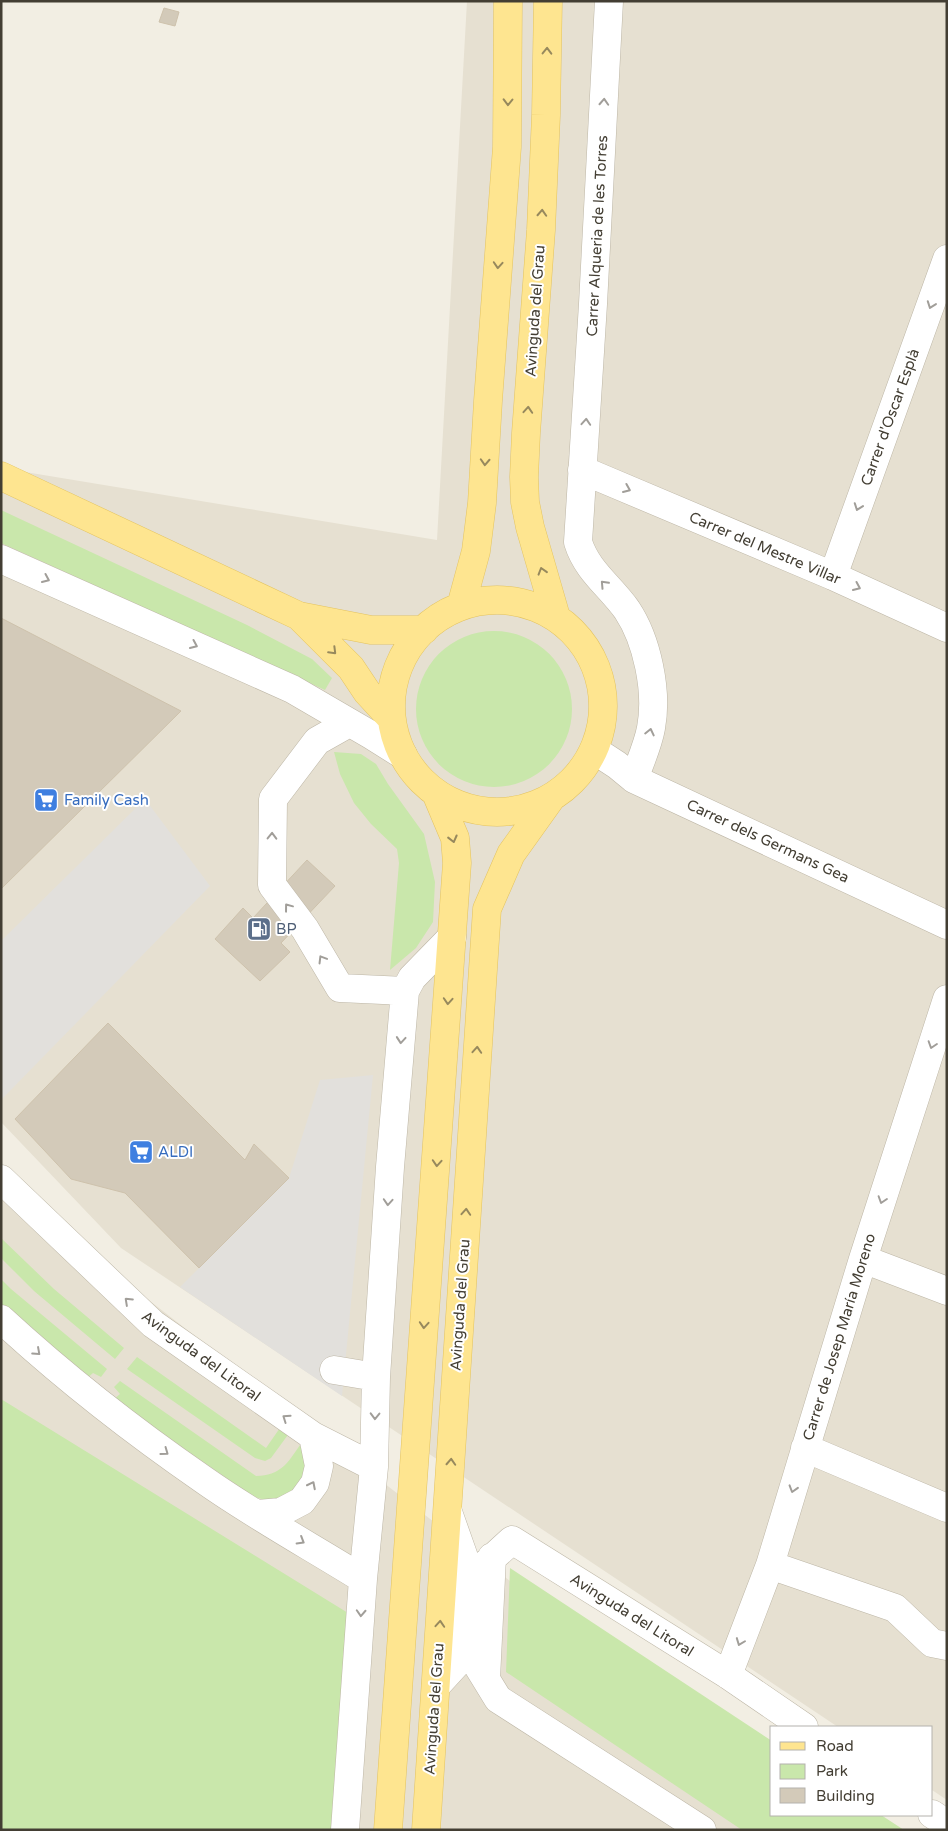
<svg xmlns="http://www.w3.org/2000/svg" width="948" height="1831" viewBox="0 0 948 1831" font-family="'Varela Round',sans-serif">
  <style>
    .residential { fill: #e6e0d1 }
    .green { fill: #c9e7ab }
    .parking { fill: #e2e0dc }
    .building { fill: #d3cab9; stroke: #cec2ac }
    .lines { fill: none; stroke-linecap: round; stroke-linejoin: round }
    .minor-casing { stroke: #bdb6a6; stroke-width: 29 }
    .major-casing { stroke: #e3c360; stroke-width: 29 }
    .minor { stroke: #fff; stroke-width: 28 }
    .major { stroke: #fee590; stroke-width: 28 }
    .oneway { stroke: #97895d }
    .oneway2 { stroke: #a19e99 }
    .labels { text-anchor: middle; stroke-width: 4; stroke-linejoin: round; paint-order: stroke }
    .street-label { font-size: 15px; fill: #433e33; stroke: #fff }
    .shop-label { font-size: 15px; fill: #366cbe; stroke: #fff; text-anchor: start }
    .service-label { font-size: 15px; fill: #4e5e75; stroke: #fff; text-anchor: start }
  </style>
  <rect width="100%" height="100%" fill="#f2eee3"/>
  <path class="residential" d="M467 1H947V1800L932 1790V1727H838L121 1248 1 1122V468L437 540Z
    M1 1185 772 1785V1815L829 1830H1Z"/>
  <path class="green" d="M1 510 247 625 312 659 332 678 325 690 1 543Z
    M416 709a78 78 0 1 1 156 0a78 78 0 1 1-156 0Z
    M334 752 361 754 376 764 388 784 424 834 435 882 433 922 416 948 390 970 399 863 397 849 371 824 354 803 340 774Z
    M1 1238 54 1289 124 1348 115 1359 34 1291 1 1258Z
    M1 1279 11 1289 107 1369 101 1377 93 1373 85 1380 1 1307Z
    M137 1357 266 1448 282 1425 290 1432 271 1458 265 1461 255 1458 127 1369Z
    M120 1381 256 1476C281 1475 287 1464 300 1445 303 1453 308 1463 306 1472 302 1486 284 1499 269 1500 265 1500 259 1498 254 1497L113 1400 120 1394 114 1387Z
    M1 1399 361 1621 342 1830H1Z
    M510 1568 772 1741V1815H881L904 1830H742L506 1672Z"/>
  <path class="parking" d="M145 799 210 886 1 1100V941Z
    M373 1075 342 1396 180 1287 289 1178 320 1080Z"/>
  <path class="building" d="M164 8 179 12 175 26 159 22Z
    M1 618 181 711 1 889Z
    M307 860 335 886 281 943 290 952 260 981 215 939 243 908 253 918Z
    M108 1023 245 1160 254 1144 289 1178 199 1268 125 1193 71 1179 15 1119Z"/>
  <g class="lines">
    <defs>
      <path id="minor" d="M609 1 593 304 578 542C587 571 610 586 627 610 647 640 658 691 651 728 648 745 640 762 634 779
        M582 470 833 576 947 628
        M1 559 292 689 371 735 403 755
        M833 576 947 259
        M349 723 317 741 273 799 272 885 305 929 340 988 405 991
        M594 750 617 765 634 779 947 925
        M1 1179 153 1324 313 1436 374 1467
        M863 1259 947 1291
        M1 1319C65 1378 133 1431 204 1480 255 1516 310 1546 363 1579
        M334 1370 376 1377
        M805 1448 947 1508
        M258 1514 281 1512 302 1501 315 1483 319 1466 313 1436
        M770 1565 895 1608 932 1643 947 1646
        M465 1583 512 1540 728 1675 804 1727
        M460 1637 498 1699 702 1830
        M728 1675 770 1565 863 1259 947 999
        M486 1678 492 1557
        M436 1686 458 1662 466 1563 448 1512
        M932 1814 947 1824
        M345 1830 363 1579 374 1467 376 1377 390 1167 405 991 412 978 452 937"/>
      <path id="major" d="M548 1 546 115 541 230 526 433 524 477 525 502 530 527 556 617
        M1 476 299 616 371 630H424
        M391 706a106 106 0 1 1 212 0a106 106 0 1 1-212 0Z
        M461 606 476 551 482 503 488 401 507 147 508 1
        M299 616 351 668 367 692 390 717
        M388 1830 457 863 455 838 436 793
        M426 1830 487 909 511 854 551 798"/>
    </defs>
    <use href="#minor" class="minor-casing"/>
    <use href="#major" class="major-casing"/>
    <use href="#minor" class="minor"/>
    <use href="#major" class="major"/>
  </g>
  <defs><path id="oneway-chevron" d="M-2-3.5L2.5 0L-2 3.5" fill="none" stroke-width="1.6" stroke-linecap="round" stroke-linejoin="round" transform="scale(1.25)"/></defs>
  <g class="oneway">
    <use href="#oneway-chevron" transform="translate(547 51) rotate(-89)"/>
    <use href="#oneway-chevron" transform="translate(508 102) rotate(91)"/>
    <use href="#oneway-chevron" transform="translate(542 213) rotate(-87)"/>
    <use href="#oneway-chevron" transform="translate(498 265) rotate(94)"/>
    <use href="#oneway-chevron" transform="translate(528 410) rotate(-86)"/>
    <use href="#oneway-chevron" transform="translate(485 462) rotate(93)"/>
    <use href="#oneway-chevron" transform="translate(542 571) rotate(-107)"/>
    <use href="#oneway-chevron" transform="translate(333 651) rotate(45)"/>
    <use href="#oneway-chevron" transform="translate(453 839) rotate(76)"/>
    <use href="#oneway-chevron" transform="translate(448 1001) rotate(94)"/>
    <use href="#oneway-chevron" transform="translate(477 1050) rotate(-86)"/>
    <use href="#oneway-chevron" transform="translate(437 1163) rotate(94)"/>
    <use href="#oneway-chevron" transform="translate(466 1212) rotate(-86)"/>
    <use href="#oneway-chevron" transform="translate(424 1325) rotate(94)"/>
    <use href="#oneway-chevron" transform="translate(451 1462) rotate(-87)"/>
    <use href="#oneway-chevron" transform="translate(440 1624) rotate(-86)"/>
  </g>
  <g class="oneway2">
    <use href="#oneway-chevron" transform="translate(604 102) rotate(-87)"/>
    <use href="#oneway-chevron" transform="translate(931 305) rotate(110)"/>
    <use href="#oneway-chevron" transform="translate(586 422) rotate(-86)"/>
    <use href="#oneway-chevron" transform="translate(627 489) rotate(23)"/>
    <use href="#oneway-chevron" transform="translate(858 507) rotate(110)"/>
    <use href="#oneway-chevron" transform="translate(46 579) rotate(24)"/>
    <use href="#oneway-chevron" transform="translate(604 584) rotate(-133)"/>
    <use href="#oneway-chevron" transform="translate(857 587) rotate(24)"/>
    <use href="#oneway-chevron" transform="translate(194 645) rotate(24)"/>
    <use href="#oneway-chevron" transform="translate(650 732) rotate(-77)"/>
    <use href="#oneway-chevron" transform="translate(272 836) rotate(-89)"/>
    <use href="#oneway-chevron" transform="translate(288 907) rotate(-127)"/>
    <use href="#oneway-chevron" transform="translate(322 959) rotate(-121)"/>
    <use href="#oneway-chevron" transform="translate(401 1040) rotate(95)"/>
    <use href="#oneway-chevron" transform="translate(932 1045) rotate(108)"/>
    <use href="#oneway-chevron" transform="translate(882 1200) rotate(108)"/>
    <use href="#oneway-chevron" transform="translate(388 1202) rotate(94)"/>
    <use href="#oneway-chevron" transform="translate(128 1301) rotate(-137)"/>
    <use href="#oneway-chevron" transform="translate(37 1352) rotate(42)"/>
    <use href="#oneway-chevron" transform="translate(375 1416) rotate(91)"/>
    <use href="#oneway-chevron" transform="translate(286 1418) rotate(-145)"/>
    <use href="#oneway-chevron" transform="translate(165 1452) rotate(36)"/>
    <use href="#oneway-chevron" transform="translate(312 1485) rotate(-63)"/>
    <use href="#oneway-chevron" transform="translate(793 1489) rotate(107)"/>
    <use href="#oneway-chevron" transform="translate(301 1541) rotate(31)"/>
    <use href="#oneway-chevron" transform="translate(361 1613) rotate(93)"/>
    <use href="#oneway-chevron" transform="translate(740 1642) rotate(111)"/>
  </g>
  <defs>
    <symbol id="supermarket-square" viewBox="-11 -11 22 22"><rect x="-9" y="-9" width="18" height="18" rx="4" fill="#3f7fe0" stroke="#fff"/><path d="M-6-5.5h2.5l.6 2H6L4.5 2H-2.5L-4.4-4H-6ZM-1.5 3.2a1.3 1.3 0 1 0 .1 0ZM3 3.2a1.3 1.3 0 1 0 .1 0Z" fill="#fff"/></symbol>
    <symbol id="fuel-square" viewBox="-11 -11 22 22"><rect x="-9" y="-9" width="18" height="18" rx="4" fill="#5c6f8a" stroke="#fff"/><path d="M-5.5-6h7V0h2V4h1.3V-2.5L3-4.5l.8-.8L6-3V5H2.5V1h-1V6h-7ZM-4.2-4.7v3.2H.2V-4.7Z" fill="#fff"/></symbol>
  </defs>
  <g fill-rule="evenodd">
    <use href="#supermarket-square" x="32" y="786" width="28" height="28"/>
    <use href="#fuel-square" x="245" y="915" width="28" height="28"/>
    <use href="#supermarket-square" x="127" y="1138" width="28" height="28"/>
  </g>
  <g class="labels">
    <g class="street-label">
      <text transform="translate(597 236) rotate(-87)" y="5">Carrer Alqueria de les Torres</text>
      <text transform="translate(535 311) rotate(-86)" y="5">Avinguda del Grau</text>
      <text transform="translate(890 417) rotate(-70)" y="5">Carrer d'Oscar Esplà</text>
      <text transform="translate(765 548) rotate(23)" y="5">Carrer del Mestre Villar</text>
      <text transform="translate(768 841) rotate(25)" y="5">Carrer dels Germans Gea</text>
      <text transform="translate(460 1305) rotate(-86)" y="5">Avinguda del Grau</text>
      <text transform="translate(839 1337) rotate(-73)" y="5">Carrer de Josep María Moreno</text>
      <text transform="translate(201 1356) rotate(36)" y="5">Avinguda del Litoral</text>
      <text transform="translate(632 1615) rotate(32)" y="5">Avinguda del Litoral</text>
      <text transform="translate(434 1709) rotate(-86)" y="5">Avinguda del Grau</text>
    </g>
    <g class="shop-label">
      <text x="64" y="805">Family Cash</text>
      <text x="158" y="1157">ALDI</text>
    </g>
    <g class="service-label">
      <text x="276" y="934">BP</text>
    </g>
  </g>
  <rect width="948" height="1831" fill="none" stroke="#433e33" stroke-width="5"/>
  <rect x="770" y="1726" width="162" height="90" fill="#ffffff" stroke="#b4b2ad"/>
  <rect x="780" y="1742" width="25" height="8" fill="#fee590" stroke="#b4b2ad"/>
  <text x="816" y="1751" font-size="15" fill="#433e33">Road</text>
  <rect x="780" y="1764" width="25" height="15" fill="#c9e7ab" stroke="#b4b2ad"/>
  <text x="816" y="1776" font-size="15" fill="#433e33">Park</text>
  <rect x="780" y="1788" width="25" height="15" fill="#d3cab9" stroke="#b4b2ad"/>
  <text x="816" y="1801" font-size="15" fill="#433e33">Building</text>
</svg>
